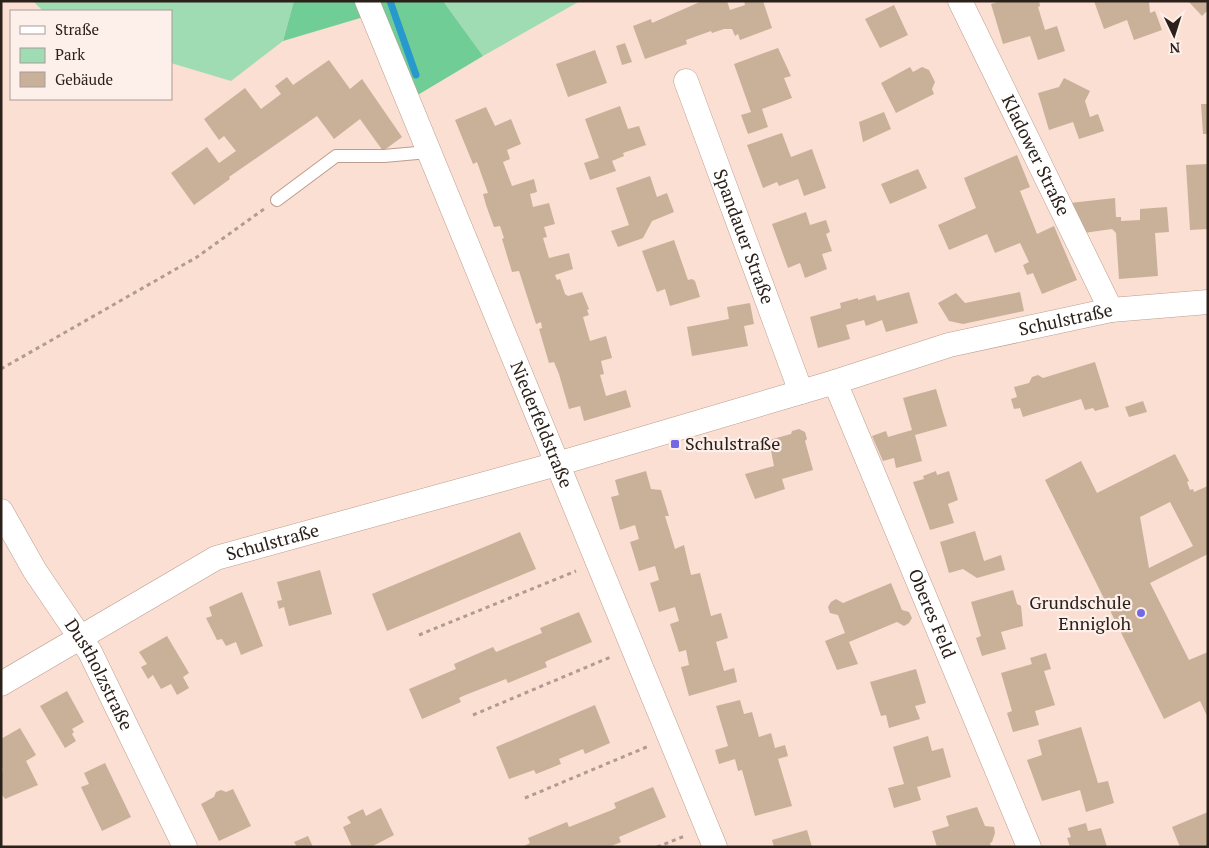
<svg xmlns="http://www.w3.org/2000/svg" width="1209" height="848" viewBox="0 0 1209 848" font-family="'PT Serif',serif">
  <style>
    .green { fill: #9fdcb4 }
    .forest { fill: #6fcd95 }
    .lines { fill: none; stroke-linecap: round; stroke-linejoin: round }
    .stream { stroke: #2899cc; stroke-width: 7 }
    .building { fill: #c9b199; fill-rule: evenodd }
    .service-casing { stroke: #bd9d8e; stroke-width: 14 }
    .minor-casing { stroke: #bd9d8e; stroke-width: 25 }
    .path { stroke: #b19b90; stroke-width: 3; stroke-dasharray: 4 4; stroke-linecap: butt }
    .service { stroke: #fff; stroke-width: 12 }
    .minor { stroke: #fff; stroke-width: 24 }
    .poi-dot { fill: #7369e4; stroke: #fdefe9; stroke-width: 2 }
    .labels { text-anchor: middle; stroke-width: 4.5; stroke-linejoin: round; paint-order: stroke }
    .street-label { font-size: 18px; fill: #2c201a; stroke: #fdefe9 }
    .poi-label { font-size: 18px; fill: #2c201a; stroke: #fdefe9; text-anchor: start }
  </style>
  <rect width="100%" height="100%" fill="#fadfd2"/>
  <path class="green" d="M33 1H294L283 41 231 81 171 63V11H43Z
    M443 1H580L483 56Z"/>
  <path class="forest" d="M294 1H361L367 16 283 41Z
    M376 1H443L483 56 416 96Z"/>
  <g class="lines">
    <path class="stream" d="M390 1 416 75"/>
  </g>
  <path class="building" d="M702 1H727L730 10 745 5 744 1H763L772 28 740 40 738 34 735 36 732 29H724L712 33 711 31 686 40 687 44 645 59 633 26 651 19 652 23Z
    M1001 1H1039L1040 6 1038 7 1045 30 1057 26 1065 51 1038 60 1030 36 1003 44 991 4Z
    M1094 1H1149L1150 13 1155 11 1162 30 1134 40 1127 20 1104 29Z
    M1188 1H1208V10L1202 16Z
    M894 5 908 35 880 48 865 19Z
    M625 43 632 62 622 65 616 46Z
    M778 48 791 76 784 78 792 98 762 109 768 127 748 134 741 115 751 112 734 64Z
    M595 50 607 83 568 97 556 64Z
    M329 60 350 89 362 79 402 137 383 151 360 119 334 139 317 116 229 177 230 179 194 205 171 173 207 147 219 163 236 151 224 136 219 140 204 119 245 88 261 109 281 94 275 86 287 77 293 85Z
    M910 67 913 72 922 67 929 70 935 82 932 89 934 94 896 113 881 83Z
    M1064 78 1090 91 1085 101 1090 117 1098 114 1104 131 1079 139 1073 122 1049 130 1038 93 1059 87Z
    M1201 104H1208V134H1203Z
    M620 106 628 129 639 126 646 145 623 153 624 156 612 161 616 171 590 180 584 163 599 158 585 119Z
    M486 107 495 126 511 119 521 144 507 150 510 159 503 162 512 186 534 179 537 192 530 194 533 207 549 203 555 224 544 227 547 237 543 238 549 258 569 253 573 269 555 275 557 280 560 279 565 294 568 296 582 292 589 309 587 310 589 315 583 317 590 341 606 336 612 358 601 361 604 374 600 375 606 396 626 390 631 407 584 421 580 406 569 409 559 374 554 362 549 363 539 329 542 328 541 322 536 324 519 271 512 272 502 239 504 238 500 226 494 227 486 205 483 194 488 193 477 162 473 164 455 120Z
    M884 112 891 129 863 142 859 122Z
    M782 133 791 157 812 149 826 188 804 196 798 179 779 186 777 182 763 188 747 145Z
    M1017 155 1030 187 1020 191 1037 234 1054 226 1077 280 1042 294 1033 273 1027 275 1023 265 1029 262 1020 243 995 253 987 234 949 250 938 225 976 208 964 178Z
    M1208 164V229L1190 230 1186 165Z
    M918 169 927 188 890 204 881 184Z
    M650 176 657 197 667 193 674 212 652 221 643 238 618 247 611 231 629 225 616 188Z
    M1115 198 1116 217H1121V221L1140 220V209L1167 207 1169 232 1155 233 1158 276 1119 279 1116 233 1112 229 1084 233 1070 203Z
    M806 212 810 225 826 220 830 232 826 234 832 251 822 254 827 269 805 278 800 263 788 268 772 224Z
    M674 240 688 280 692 279 695 281 700 297 670 306 665 289 657 292 642 251Z
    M909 292 918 323 886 332 882 320 866 326 864 320 846 325 850 339 818 348 810 317 841 308 840 303 858 298V300L875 295 877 301Z
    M1020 292 1024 311 963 324 949 321 938 303 956 293 965 303Z
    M750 303 754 324 744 326 748 346 692 356 687 327 729 319 727 307Z
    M1095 362 1109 407 1095 411 1093 408 1085 410 1081 399 1023 417 1020 408 1014 409 1011 399 1017 397 1014 387 1029 383 1032 377 1038 375 1043 378Z
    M936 389 947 426 915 435 922 461 896 468 894 458 883 461 872 436 886 431 888 437 912 430 903 398Z
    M1143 401 1147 412 1129 417 1125 407Z
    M799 429 805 432 807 439 805 441 813 470 782 479 785 489 755 499 745 474 774 466 769 440 791 434 792 431Z
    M1175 454 1189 481 1187 482 1190 490 1193 489 1194 492 1208 486V554L1150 583 1189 660 1208 652V718L1200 701 1164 719 1045 480 1081 461 1097 493ZM1170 502 1193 546 1149 568 1140 517Z
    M646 471 651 489 661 490 669 516H665L675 549 684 545 691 575 700 573 711 616 721 613 728 638 716 642 724 671 734 668 737 682 689 696 681 667 689 665 686 650 679 652 670 624 679 621 675 607 659 612 650 583 659 580 655 566 639 571 630 542 639 539 635 525 620 530 611 497 619 495 615 480Z
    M936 471 937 475 949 471 958 500 948 504 954 523 930 530 913 482 924 479 923 476Z
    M975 531 984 561 1001 555 1005 570 977 578 963 569 949 573 940 542Z
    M520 532 536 569 387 631 372 594Z
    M320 570 332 614 289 626 284 607 279 609 277 601 282 600 277 582Z
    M891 583 902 610 909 612 912 618 909 623 904 626 897 622 849 642 858 664 837 670 825 641 845 633 838 615 830 613 828 607 831 602 836 599 843 603Z
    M1013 590 1017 604 1021 606 1023 626 1001 632 1006 649 982 656 976 638 981 636 971 602Z
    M242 592 263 646 241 655 236 642 226 646 222 639 217 640 206 618 212 616 209 607Z
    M579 612 592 642 549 660 545 662 547 667 508 683 506 679 463 696 459 698 461 702 422 719 409 689 456 669 454 664 493 647 496 652 542 633 540 628Z
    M167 636 189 673 183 677 189 688 177 695 171 684 161 689 153 675 148 679 141 667 147 664 139 652Z
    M1046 653 1051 669 1044 671 1055 705 1035 711 1039 725 1013 732 1007 713 1012 711 1001 673 1032 664 1030 658Z
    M916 669 926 703 915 706 920 719 889 728 886 715 881 716 870 682Z
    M67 691 84 722 72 729 74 732 72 734 76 741 65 748 40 706Z
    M740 700 744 714 752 712 759 737 771 733 775 748 785 745 788 756 778 759 792 806 755 816 742 770 738 771 735 759 719 764 715 750 728 746 716 706Z
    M595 705 610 743 585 754 583 749 559 759 561 764 536 774 534 770 509 779 496 747Z
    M1081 727 1098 783 1108 781 1114 803 1086 812 1080 790 1042 801 1027 760 1042 755 1038 740Z
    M20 728 36 755 26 761 38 785 5 799 1 793V771L3 770 1 766V739Z
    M928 736 932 751 943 748 951 777 917 787 921 800 894 808 888 788 904 784 893 747Z
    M105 763 131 817 102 831 81 787 89 784 84 773Z
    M653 787 666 817 619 837 621 842 609 847H522L530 843 528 838 567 822 569 827 612 810 616 808 614 803Z
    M233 789 251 826 219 841 201 804 214 797 216 792 221 790 226 792Z
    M977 807 985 826 994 827 995 833 992 842 990 843 991 847H937L932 831 949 826 946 816Z
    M381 808 394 835 371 847H352L343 827 351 823 347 817 363 809 366 816Z
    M1208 812V847H1180L1172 827Z
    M1086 823 1088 831 1101 828 1107 847H1070L1067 838 1071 837 1068 828Z
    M807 830 812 847H774L772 840Z
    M308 836 313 847H297L294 842Z"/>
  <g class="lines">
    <defs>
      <path id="service" d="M277 200 336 156H384L428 152"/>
      <g id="minor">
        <path id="s1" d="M367 1 715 847"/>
        <path id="s2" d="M960 1 1111 310"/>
        <path id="s3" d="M686 81 801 392"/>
        <path id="s4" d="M835 382 1029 847"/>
        <path id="s5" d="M1 511 35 571 90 652 185 847"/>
        <path id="s6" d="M1 684 216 558 557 464 835 382 949 345 1111 310 1208 302"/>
      </g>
    </defs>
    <use href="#service" class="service-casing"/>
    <use href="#minor" class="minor-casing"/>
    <path class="path" d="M1 369 197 257 264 209
      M419 635 576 571
      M473 715 613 656
      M525 798 649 746
      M657 847 685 836"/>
    <use href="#service" class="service"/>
    <use href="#minor" class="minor"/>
  </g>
  <g class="poi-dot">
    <rect x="670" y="439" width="10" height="10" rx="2.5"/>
    <circle cx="1141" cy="613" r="5"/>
  </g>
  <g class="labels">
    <g class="street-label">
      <text dy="6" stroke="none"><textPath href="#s2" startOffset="172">Kladower Straße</textPath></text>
      <text dy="6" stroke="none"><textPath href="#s3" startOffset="166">Spandauer Straße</textPath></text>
      <text dy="6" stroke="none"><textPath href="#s6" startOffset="1132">Schulstraße</textPath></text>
      <text dy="6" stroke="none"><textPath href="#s1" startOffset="458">Niederfeldstraße</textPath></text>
      <text dy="6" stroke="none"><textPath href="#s6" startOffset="308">Schulstraße</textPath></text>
      <text dy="6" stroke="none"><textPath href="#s4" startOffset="251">Oberes Feld</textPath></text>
      <text dy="6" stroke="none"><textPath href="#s5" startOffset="191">Dustholzstraße</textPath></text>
    </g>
    <g class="poi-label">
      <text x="685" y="450">Schulstraße</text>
      <text x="1131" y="609" text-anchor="end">Grundschule<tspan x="1131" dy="21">Ennigloh</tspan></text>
    </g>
  </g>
  <rect width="1209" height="848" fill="none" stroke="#2c201a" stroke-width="5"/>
  <rect x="10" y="10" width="162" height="90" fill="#fdefe9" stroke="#a99c96"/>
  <rect x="20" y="26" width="25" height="8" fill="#ffffff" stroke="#a99c96"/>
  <text x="55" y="35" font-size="15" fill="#2c201a">Straße</text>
  <rect x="20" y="48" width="25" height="15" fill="#9fdcb4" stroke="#a99c96"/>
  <text x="55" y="60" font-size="15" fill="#2c201a">Park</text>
  <rect x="20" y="72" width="25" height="15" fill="#c9b199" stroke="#a99c96"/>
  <text x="55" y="85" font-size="15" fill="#2c201a">Gebäude</text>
  <g transform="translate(1174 35) rotate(176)" stroke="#fdefe9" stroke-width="4" paint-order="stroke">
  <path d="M0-4L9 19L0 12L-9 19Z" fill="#2c201a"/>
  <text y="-8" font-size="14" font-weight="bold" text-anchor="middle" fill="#2c201a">N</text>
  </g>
</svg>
